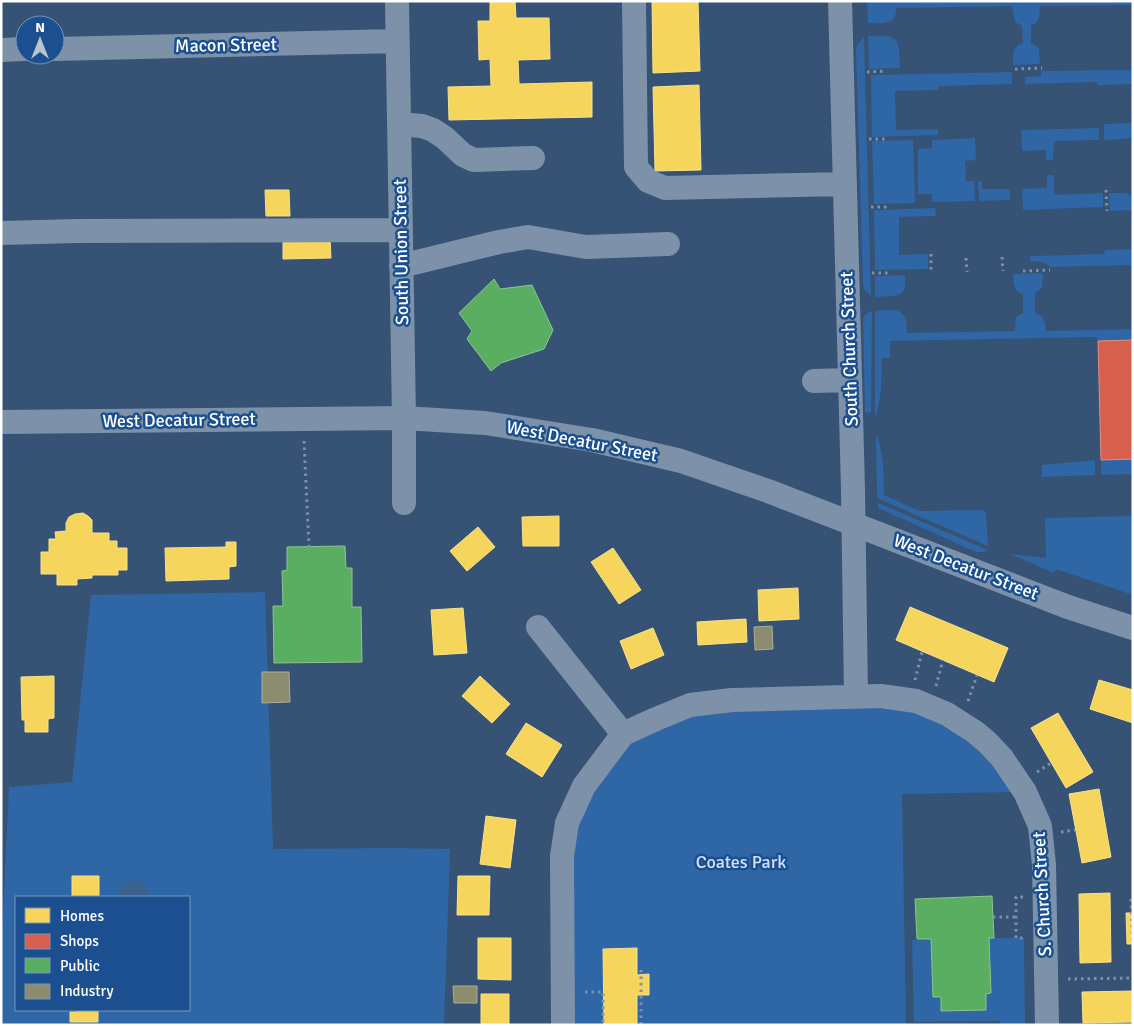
<svg xmlns="http://www.w3.org/2000/svg" width="1134" height="1026" viewBox="0 0 1134 1026" font-family="Signika,sans-serif">
  <style>
    .green { fill: #2f66a5; fill-rule: evenodd }
    .water { fill: #3b618d }
    .homes { fill: #f6d55c; stroke: #f9e28d }
    .shops { fill: #d6604d; stroke: #e29082 }
    .public { fill: #5aae61; stroke: #8cc690 }
    .industry { fill: #8c8c6e; stroke: #aeae9a }
    .lines { fill: none; stroke-linecap: round; stroke-linejoin: round }
    .path { stroke: #7d92a8; stroke-width: 3; stroke-dasharray: 2.5 4; stroke-linecap: butt }
    .minor { stroke: #7d92a8; stroke-width: 24 }
    .labels { text-anchor: middle; stroke-width: 5; stroke-linejoin: round; paint-order: stroke }
    .street-label { font-size: 18px; fill: #fff; stroke: #1b4f8f }
    .park-label { font-size: 18px; fill: #cfe3fa; stroke: #1b4f8f }
  </style>
  <rect width="100%" height="100%" fill="#365274"/>
  <path class="green" d="M867 1H1133V5L1040 6C1039 16 1041 21 1031 26V43L1039 48 1040 64 1013 65C1013 55 1012 46 1023 43L1022 26 1015 22 1012 6 896 8C896 11 896 13 895 16 892 25 876 23 868 23Z
    M868 36C900 35 899 37 900 68L869 69Z
    M864 37 871 296 864 289 863 285 856 49 857 45Z
    M1133 70V84L1098 85 1097 82 1025 84V77L1041 76V71Z
    M1012 72V84L939 86 938 90 895 91 896 130 938 129V135L872 137 871 75Z
    M1133 123V136L1126 139 1104 140V124Z
    M1099 128V140L1056 141 1054 142 1053 160H1046V150L1022 151 1021 130Z
    M975 138 976 160 965 161 966 181H974L975 201 932 202V194H918V149L932 148V140Z
    M913 140 915 203 874 204 872 141Z
    M1047 175H1054V195L1103 193V207L1023 210 1022 189 1047 188Z
    M978 181H982V189H1010V200L979 201Z
    M1109 193H1126L1133 197V210L1110 211Z
    M935 208 936 216 899 217V255L928 254V269L875 270 874 210Z
    M1133 249V265L1050 267 1044 262 1030 261V256L1104 254 1105 250Z
    M1043 273 1042 288 1035 293V313C1045 317 1045 321 1046 331L1133 329V340L1098 341 1097 337H1092L890 341V358H882L881 390 877 414 875 415V311C886 310 902 306 906 320 907 324 906 329 907 333L1015 331 1016 317 1023 313V294C1012 290 1014 284 1013 274Z
    M905 275V287L902 293 893 296 875 297V276Z
    M872 311 871 413 865 412 863 319C865 314 867 312 872 311Z
    M876 436H878L883 463 884 495 919 511 984 510 986 514 988 546 877 498Z
    M1133 459V474L1101 475V460Z
    M1095 460V475L1042 477V465Z
    M878 503 988 550 983 552H976L878 508Z
    M1133 516V595L1056 569 1054 573 1010 554 1046 558 1045 518Z
    M265 592 273 849 396 848 450 849 444 1025H1V955L9 787 72 782 91 595ZM16 897H189V1010H16Z
    M881 696 947 714 1025 792 902 794 906 1025H563L562 896 584 786 656 719Z
    M989 938H1024L1025 1025H1000V1021L914 1022 912 940 931 939 933 996 941 997V1011L986 1009V994L991 993Z"/>
  <path class="water" d="M133 880C143 881 148 887 147 897H120C119 888 123 882 133 880Z"/>
  <path class="homes" d="M490 1H515L516 18H549L550 59 518 60 519 84 592 82V117L449 120 448 87 491 86 490 59 479 60 478 21H490Z
    M652 1H698L700 71 653 73Z
    M699 85 701 170 655 171 653 87Z
    M265 190H289L290 216H266Z
    M330 237 331 258 283 259V238Z
    M83 513 88 516 92 520V533H109V541H117V548H127V570H118V575H92V578L77 579V585H57V574H41V552H49V539H56L55 532 66 531V523L69 517 75 514Z
    M559 516V546H523L522 517Z
    M478 527 495 547 467 571 450 551Z
    M226 542H236V566L229 567V579L166 581 165 548 226 547Z
    M613 548 641 590 619 604 591 562Z
    M798 588 799 619 759 621 758 590Z
    M910 607 1008 648 994 682 896 640Z
    M463 608 467 653 434 655 431 610Z
    M746 619 747 642 698 645 697 622Z
    M653 628 664 655 631 669 620 641Z
    M54 676V718L48 719V732H25V720H22L21 677Z
    M480 676 510 704 492 723 462 696Z
    M1099 680 1133 690V723L1090 709Z
    M1058 713 1093 772 1066 788 1031 728Z
    M526 723 562 745 542 777 506 754Z
    M1099 789 1111 857 1082 863 1069 794Z
    M486 816 516 820 510 868 480 864Z
    M72 876H99V897H72Z
    M458 876H490L489 915H457Z
    M1110 893 1111 962 1080 963 1079 894Z
    M1126 913H1133V944H1127Z
    M478 938H511V980L478 979Z
    M637 948V975L649 974V995H637V1025H604L603 949Z
    M1133 991V1022L1083 1023 1082 992Z
    M481 994H509V1025H481Z
    M77 1010H89V1012L98 1011V1022H70V1012H77Z"/>
  <path class="shops" d="M1133 340V459L1101 460 1098 341Z"/>
  <path class="public" d="M494 279 500 289 532 285 553 330 544 349 501 363 491 371 467 339 472 331 459 313Z
    M345 546 346 568H352V607H361L362 662 274 663 273 606H283L282 571 287 570V547Z
    M992 896 994 938H989L991 993 986 994V1010L941 1011V997H933L931 939H917L915 899Z"/>
  <path class="industry" d="M772 626 773 649 755 650 754 627Z
    M262 672H289L290 702 262 703Z
    M453 986H477V1003H454Z"/>
  <g class="lines">
    <path class="path" d="M1015 69 1042 68
      M867 72 885 71
      M869 139H885
      M1106 190 1107 211
      M871 207H889
      M931 254V272
      M1002 257 1003 271
      M966 258 967 272
      M1023 271 1050 270
      M872 273H888
      M304 441 309 547
      M915 680 922 652
      M936 686 943 660
      M968 701 977 675
      M1037 772 1051 763
      M1061 832 1075 830
      M1023 897H1016V938H1024
      M1131 899 1133 950
      M993 917H1016
      M641 970V1025
      M1068 979 1133 978
      M585 992H603V1025"/>
    <path class="minor" d="M397 1 404 418V503
      M634 1 636 167 648 181 665 188 845 184
      M840 1 853 490 856 696
      M55 49 397 41
      M1 50 25 49
      M399 124 422 126 433 130 445 138 463 155 474 160 533 158
      M1 233 77 231 401 230
      M401 266 499 242 528 237 586 247 668 244
      M814 381 850 380
      M1 422 404 418 485 423 592 440 681 461 768 491 1068 607 1133 628
      M538 627 623 734
      M563 1025 562 856 567 823 584 786 623 734 656 719 690 705 732 700 881 696 916 701 947 714 975 732 987 742 1002 758 1025 792 1040 826 1044 865 1047 1025"/>
  </g>
  <g class="labels">
    <g class="street-label">
      <text transform="translate(226 45) rotate(-1)" y="6">Macon Street</text>
      <text transform="translate(401 252) rotate(-91)" y="6">South Union Street</text>
      <text transform="translate(849 349) rotate(-92)" y="6">South Church Street</text>
      <text transform="translate(179 420) rotate(-1)" y="6">West Decatur Street</text>
      <text transform="translate(582 441) rotate(11)" y="6">West Decatur Street</text>
      <text transform="translate(966 567) rotate(21)" y="6">West Decatur Street</text>
      <text transform="translate(1042 894) rotate(-93)" y="6">S. Church Street</text>
    </g>
    <g class="park-label">
      <text x="741" y="868">Coates Park</text>
    </g>
  </g>
  <rect width="1134" height="1026" fill="none" stroke="#ffffff" stroke-width="5"/>
  <rect x="15" y="896" width="175" height="115" fill="#1b4f8f" stroke="#7695bc"/>
  <rect x="25" y="908" width="25" height="15" fill="#f6d55c" stroke="#7695bc"/>
  <text x="60" y="921" font-size="15" fill="#ffffff">Homes</text>
  <rect x="25" y="934" width="25" height="15" fill="#d6604d" stroke="#7695bc"/>
  <text x="60" y="946" font-size="15" fill="#ffffff">Shops</text>
  <rect x="25" y="958" width="25" height="15" fill="#5aae61" stroke="#7695bc"/>
  <text x="60" y="971" font-size="15" fill="#ffffff">Public</text>
  <rect x="25" y="984" width="25" height="15" fill="#8c8c6e" stroke="#7695bc"/>
  <text x="60" y="996" font-size="15" fill="#ffffff">Industry</text>
  <g transform="translate(40 40)"><circle r="24" fill="#1b4f8f" stroke="#7695bc"/>
  <path d="M0-4L9 19L0 12L-9 19Z" fill="#b9c2ce"/>
  <text y="-8" font-size="14" font-weight="bold" text-anchor="middle" fill="#ffffff">N</text>
  </g>
</svg>
